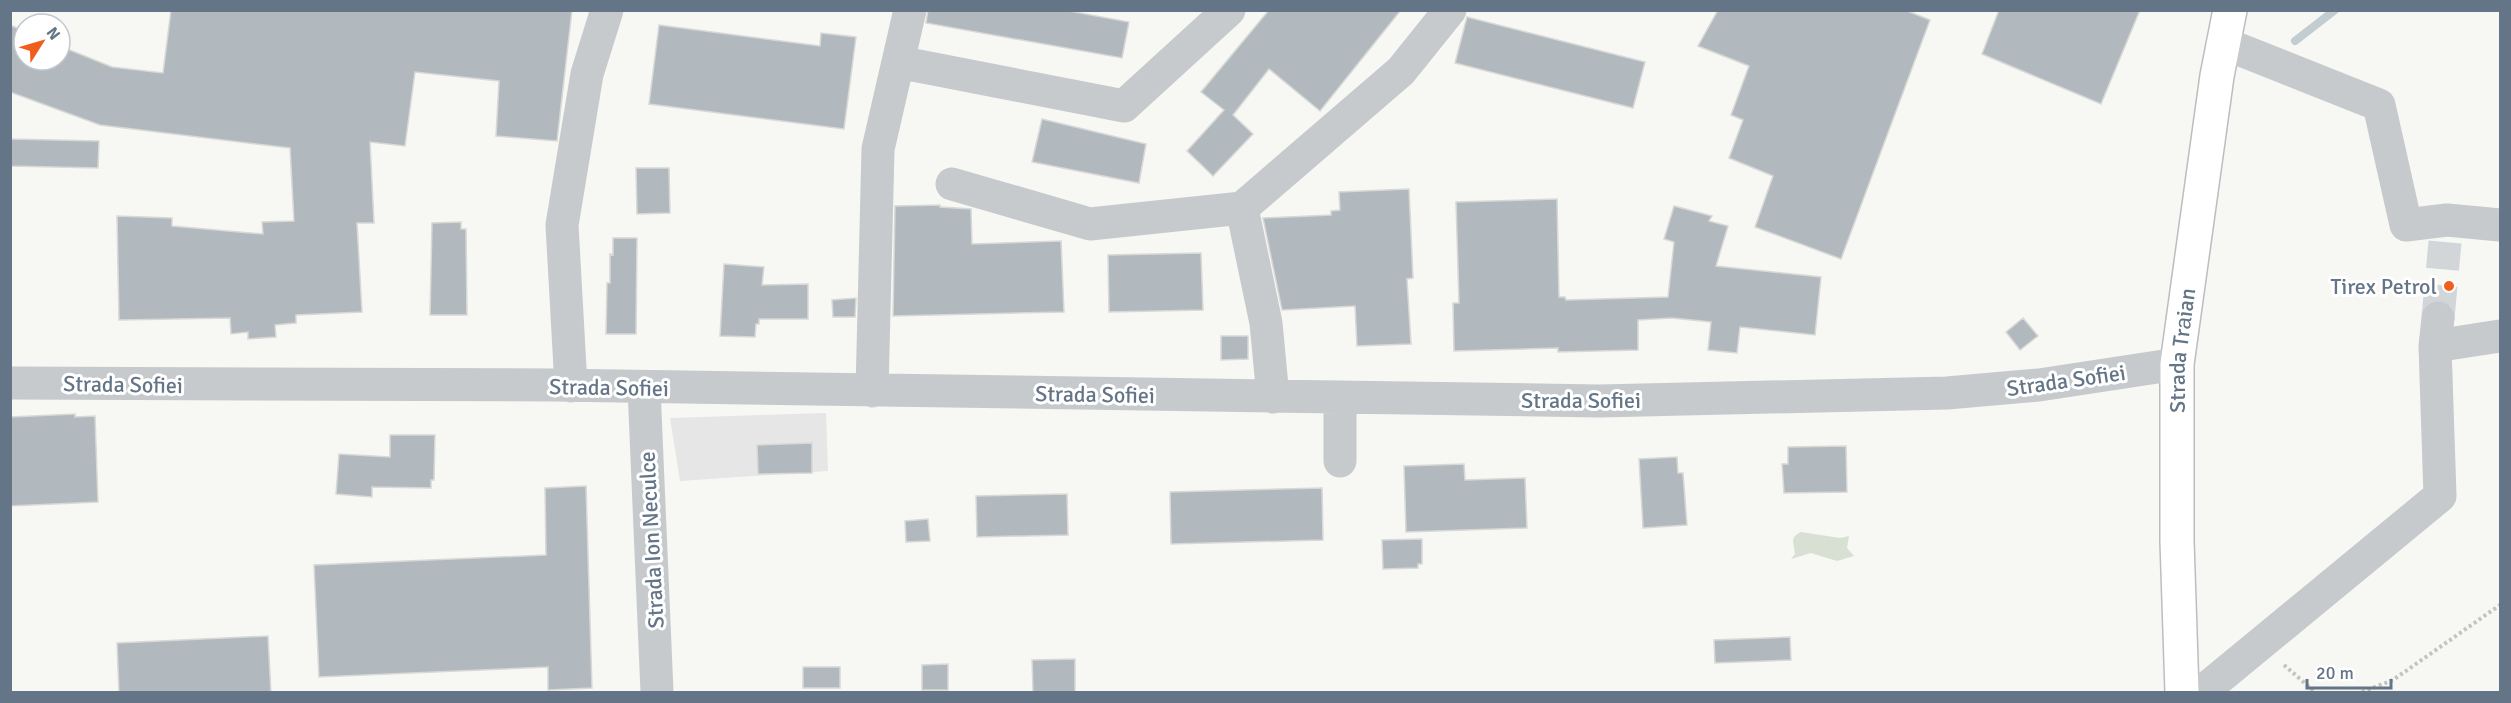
<svg xmlns="http://www.w3.org/2000/svg" width="2511" height="703" viewBox="0 0 2511 703" font-family="Signika,sans-serif">
  <style>
    .built { fill: #e5e6e5 }
    .green { fill: #d8e0d4 }
    .lines { fill: none; stroke-linecap: round; stroke-linejoin: round }
    .stream { stroke: #c2cdd2; stroke-width: 8 }
    .building { fill: #b2b9be; stroke: #d8d9d6; stroke-width: 1.5 }
    .minor-tunnel { stroke: #d2d6d9; stroke-width: 33; stroke-dasharray: 33 16; stroke-linecap: butt }
    .highway-casing { stroke: #bbbdc0; stroke-width: 36 }
    .path { stroke: #c2c3c5; stroke-width: 4; stroke-dasharray: 3 3; stroke-linecap: butt }
    .minor { stroke: #c6cacd; stroke-width: 33 }
    .highway { stroke: #fff; stroke-width: 33 }
    .poi-dot { fill: #f15d1a; stroke: #fff; stroke-width: 2 }
    .labels { text-anchor: middle; stroke-width: 6; stroke-linejoin: round; paint-order: stroke }
    .poi-label { font-size: 22px; fill: #647587; stroke: #fff; text-anchor: end }
    .street-label { font-size: 22px; fill: #647587; stroke: #fff }
  </style>
  <rect width="100%" height="100%" fill="#f7f7f4"/>
  <path class="built" d="M826 413 828 471 680 481 670 418Z"/>
  <path class="green" d="M1801 532 1840 538 1849 536 1847 548 1854 556 1837 561 1811 553 1791 559 1795 554C1794 542 1789 538 1801 532Z"/>
  <g class="lines">
    <path class="stream" d="M2295 41 2335 10"/>
  </g>
  <path class="building" d="M171 10H572L557 141 496 136 499 81 415 72 405 146 370 142 374 223H357L362 312 296 315V323L275 325 276 337 248 339V332L231 334 230 318 119 320 117 216 172 218V226L263 234 262 222 294 221 290 148 100 125 10 92V25L24 31V60H60V46L112 67 163 73Z
    M928 10H1064L1129 22 1122 58 926 23Z
    M1269 10H1401L1320 111 1269 69 1233 115 1253 134 1213 176 1187 151 1224 110 1201 92Z
    M1718 10H1905L1930 20 1841 259 1755 227 1773 176 1729 158 1743 120 1731 115 1749 66 1698 46Z
    M1999 10H2140L2101 104 1982 54Z
    M1467 17 1645 62 1633 108 1455 63Z
    M659 25 820 46 821 33 856 37 844 129 649 104Z
    M1042 119 1146 144 1139 183 1032 162Z
    M11 139 99 141 98 168 10 166Z
    M636 168H669L670 213 637 214Z
    M1409 189 1413 278 1407 279 1411 344 1357 346 1355 306 1282 310 1263 218 1331 215V211L1340 210 1339 192Z
    M1557 199 1559 297H1565L1566 300 1668 297 1674 242 1664 239 1674 206 1712 216 1709 221 1728 226 1716 266 1821 277 1815 335 1740 327 1737 353 1708 350 1711 322 1672 318 1638 320V350L1558 352V348L1454 351 1453 303H1459L1456 202Z
    M940 205V207L971 209 972 244 1061 241 1064 312 893 316 895 206Z
    M461 222V229H466L467 315H430L432 223Z
    M613 238H637L636 334H606L607 283H610V254L613 255Z
    M1201 253 1203 310 1109 312 1108 255Z
    M724 264 764 267 762 285 808 284V319H759V324H756L755 337 720 336Z
    M856 298 855 317H833L832 300Z
    M2023 318 2038 336 2020 350 2006 332Z
    M1221 336H1248V359L1221 360Z
    M75 414V417L95 416 98 502 10 506V417Z
    M390 435H435L434 480H431V488L372 487V497L336 494 339 454 390 457Z
    M812 443V473L758 474 757 445Z
    M1846 446 1847 492 1784 493 1782 464H1788V447Z
    M1677 457 1678 473H1683L1687 525 1643 528 1639 459Z
    M1464 464 1465 480 1525 478 1527 528 1406 532 1404 466Z
    M586 486 592 688 548 690V667L319 677 314 565 546 555 545 488Z
    M1322 488 1323 540 1171 544 1170 492Z
    M1067 494 1068 535 977 537 976 496Z
    M928 519 930 541 906 542 905 521Z
    M1422 539V564H1418V568L1383 569 1382 540Z
    M268 636 271 693H119L117 643Z
    M1790 637 1791 660 1715 663 1714 640Z
    M1075 659V693H1033L1032 660Z
    M948 664V690H922V665Z
    M803 667H840V688H803Z"/>
  <g class="lines">
    <path class="minor-tunnel" d="M2438 318 2445 242"/>
    <defs>
      <g id="highway">
        <path id="s1" d="M2182 692 2177 541V364L2217 76 2230 10"/>
      </g>
    </defs>
    <use href="#highway" class="highway-casing"/>
    <path class="path" d="M2284 665 2315 692
      M2362 692 2393 680 2500 605"/>
    <path class="minor" d="M2223 43 2379 105 2406 225 2447 220 2500 225
      M898 62 1124 106 1229 10
      M952 184 1090 224 1242 208
      M2435 346 2500 336
      M10 383 555 385 1600 401 1947 393 2039 385 2177 364
      M571 386 562 225 587 74 607 10
      M644 388 657 692
      M872 391 878 149 910 10
      M1273 397 1266 323 1242 208 1401 71 1450 10
      M1340 398V461
      M2202 692 2440 496 2435 346 2438 318"/>
    <use href="#highway" class="highway"/>
  </g>
  <circle class="poi-dot" cx="2449" cy="286" r="6"/>
  <g class="labels">
    <g class="poi-label">
      <text x="2437" y="294">Tirex Petrol</text>
    </g>
    <g class="street-label">
      <text dy="8" stroke="none"><textPath href="#s1" startOffset="342">Strada Trаian</textPath></text>
      <text transform="translate(2066 380) rotate(-8)" y="8">Strada Sofiei</text>
      <text transform="translate(123 384) rotate(1)" y="8">Strada Sofiei</text>
      <text transform="translate(609 387) rotate(1)" y="8">Strada Sofiei</text>
      <text transform="translate(1095 394) rotate(1)" y="8">Strada Sofiei</text>
      <text x="1581" y="408">Strada Sofiei</text>
      <text transform="translate(651 540) rotate(-93)" y="8">Strada Ion Neculce</text>
    </g>
  </g>
  <rect width="2511" height="703" fill="none" stroke="#647587" stroke-width="24"/>
  <g transform="translate(42 42) rotate(53)"><circle r="28" fill="#ffffff" stroke="#c1c8cf" stroke-width="1.5"/>
  <path d="M0-4.5L10 22L0 15L-10 22Z" fill="#f15d1a"/>
  <text y="-9" font-size="16" font-weight="bold" text-anchor="middle" fill="#647587">N</text>
  </g>
  <path d="M2307 679v9h84v-9" fill="none" stroke="#647587" stroke-width="3"/>
  <text x="2316" y="679" font-size="18" fill="#647587" stroke="#ffffff" stroke-width="4.5" paint-order="stroke">20 m</text>
</svg>
